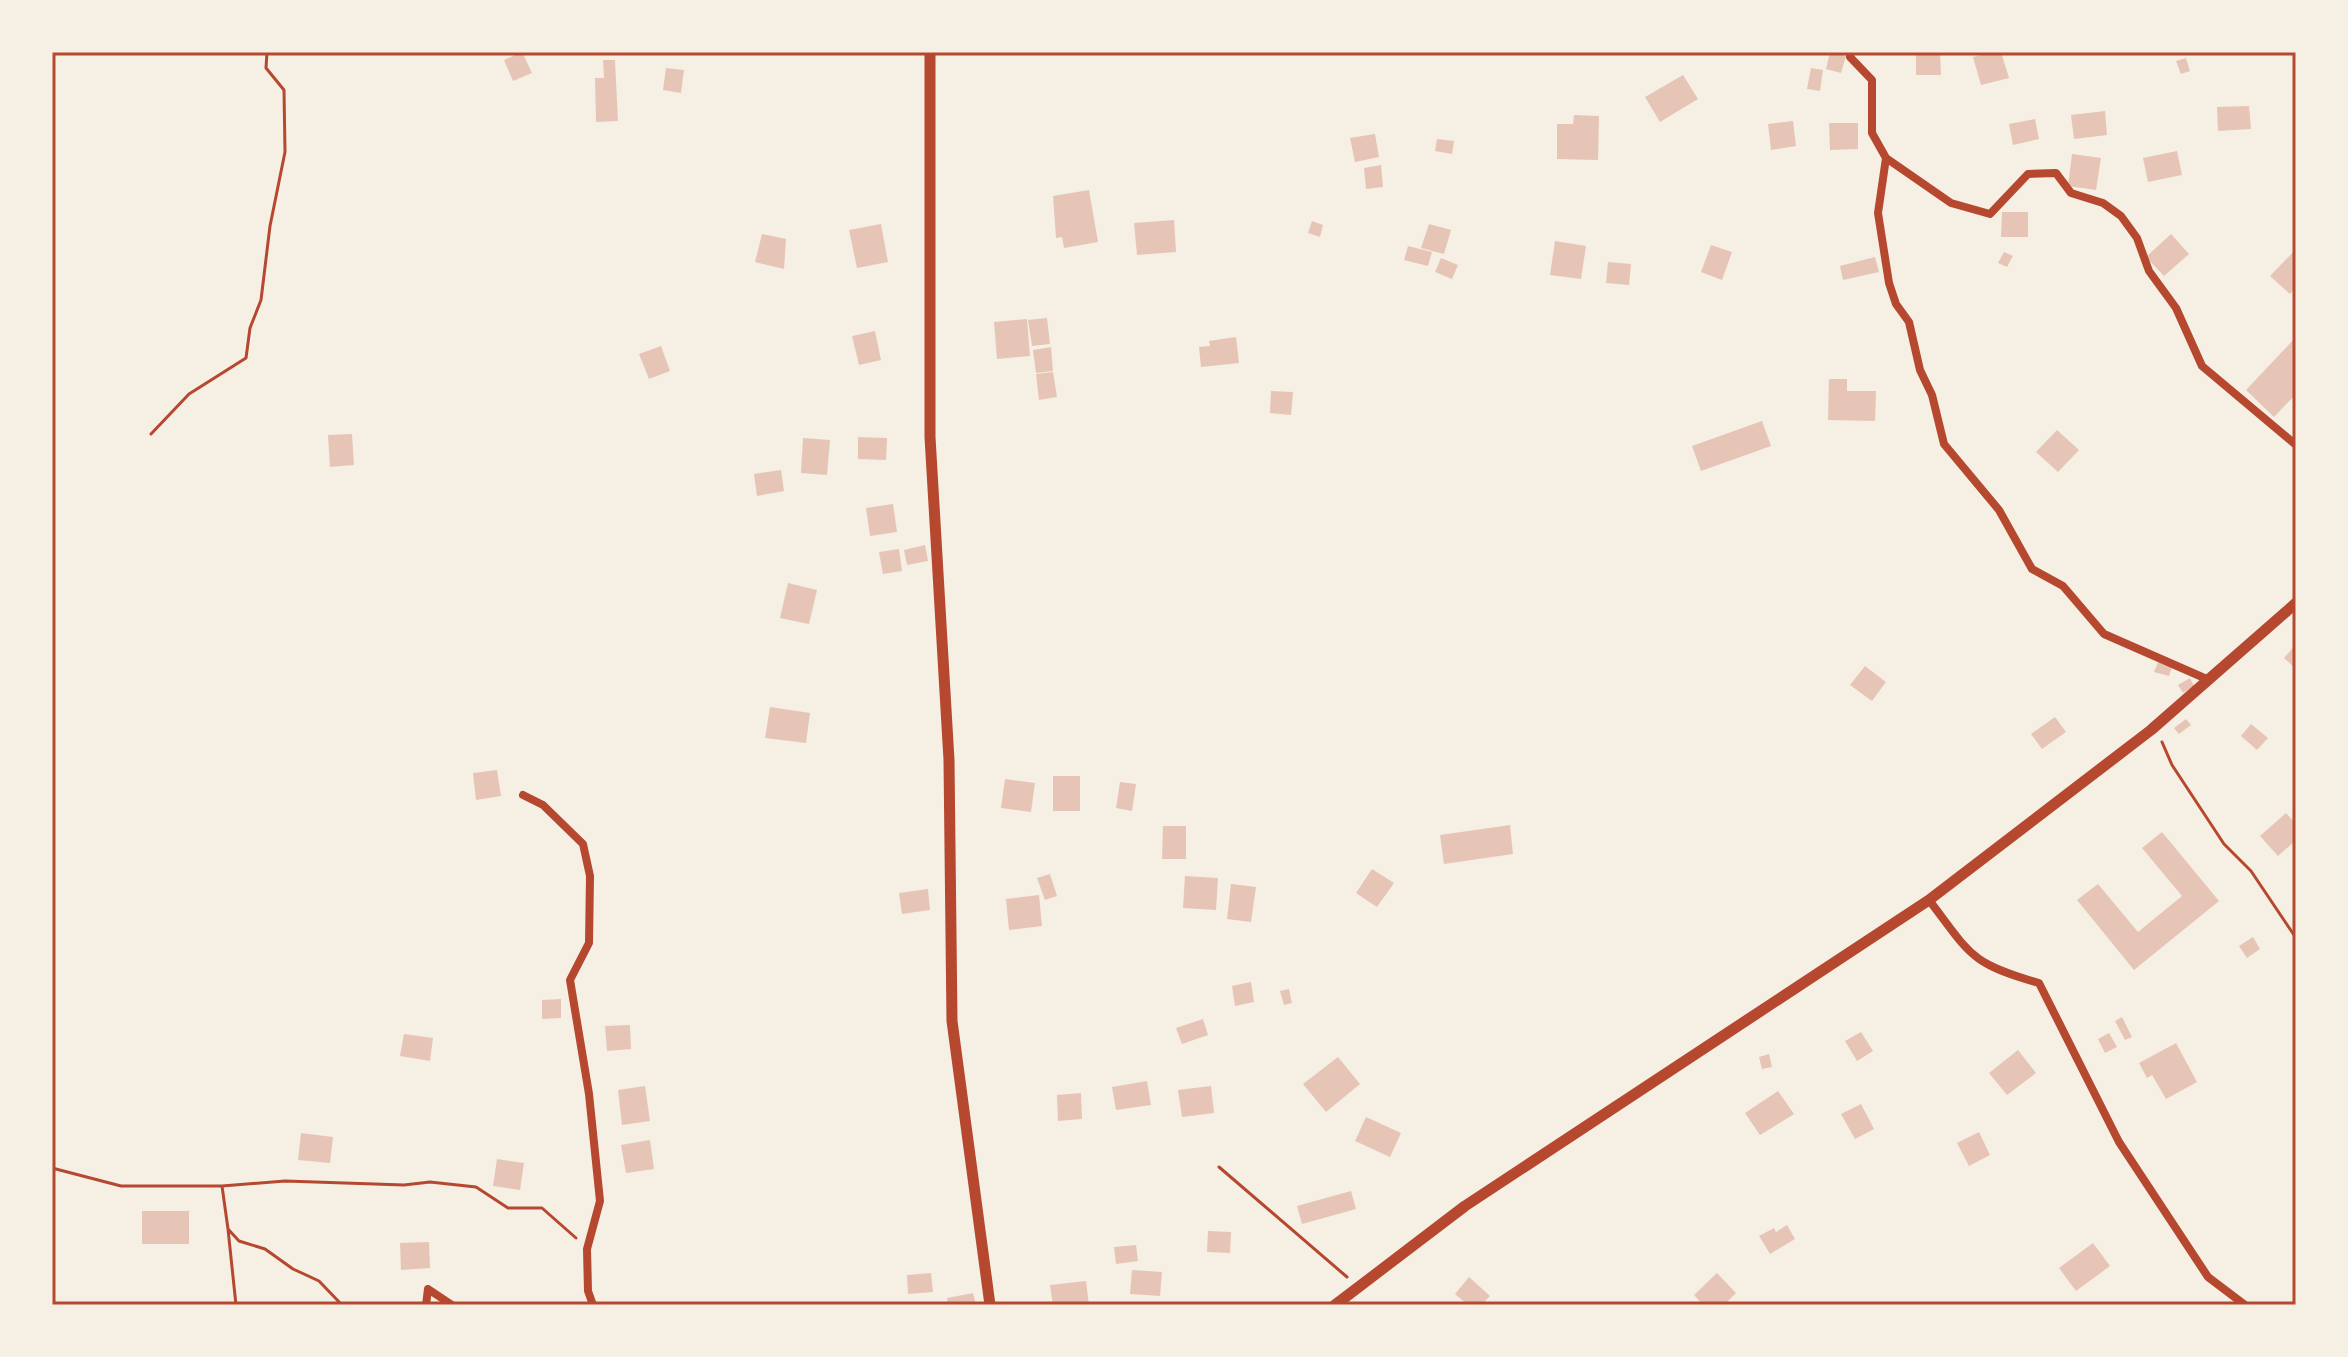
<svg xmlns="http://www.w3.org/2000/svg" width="2348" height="1357" viewBox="0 0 2348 1357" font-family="'PT Serif',serif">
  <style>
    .building { fill: #e6c5b7 }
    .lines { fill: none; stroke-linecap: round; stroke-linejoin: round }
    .path { stroke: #b5482f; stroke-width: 3 }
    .minor { stroke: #b5482f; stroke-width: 8 }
    .tertiary { stroke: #b5482f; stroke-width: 11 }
    .neatline { fill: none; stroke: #b5482f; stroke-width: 3 }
  </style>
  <rect width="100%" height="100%" fill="#f6efe4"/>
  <path class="building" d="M522 52 532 73 513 81 504 60Z
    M1830 52 1846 56 1841 73 1826 69Z
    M1916 52H1940L1941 75H1916Z
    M1993 52H2001L2009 78 1981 85 1973 57Z
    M2186 58 2190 71 2181 74 2176 61Z
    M603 60H615L618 121 596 122 595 78H604Z
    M666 68 684 70 681 93 663 90Z
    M1811 68 1823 70 1820 91 1807 89Z
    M1683 75 1698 99 1660 122 1645 97Z
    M2249 106 2251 129 2218 131 2217 107Z
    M2105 111 2107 135 2074 139 2071 115Z
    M1574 115 1599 116 1598 160 1557 159V124H1573Z
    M2035 119 2039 139 2013 145 2009 124Z
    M1793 121 1796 146 1771 150 1768 124Z
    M1829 123H1858V149L1830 150Z
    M1375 134 1379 157 1355 162 1350 138Z
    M1437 139 1454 141 1452 154 1435 151Z
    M2177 151 2182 175 2148 182 2143 158Z
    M2072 154 2101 158 2096 190 2068 186Z
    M1381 165 1383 187 1366 189 1364 168Z
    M1089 190 1098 242 1064 248 1062 237 1056 238 1053 196Z
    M2002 212H2028V237H2001Z
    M1174 220 1176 252 1137 255 1134 223Z
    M1312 221 1323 225 1320 237 1308 233Z
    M881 224 888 262 857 268 849 230Z
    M1429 224 1451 230 1444 254 1421 248Z
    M762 234 786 239 784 269 755 262Z
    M2171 234 2189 254 2164 276 2146 257Z
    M1555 241 1586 246 1581 279 1550 275Z
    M1711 245 1732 252 1722 280 1701 272Z
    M1408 246 1432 252 1428 266 1404 260Z
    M2296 249V287L2290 294 2270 276Z
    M2004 252 2013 256 2007 267 1998 263Z
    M1875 257 1879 272 1843 280 1840 266Z
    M1441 258 1458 265 1452 279 1435 272Z
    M1608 262 1631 264 1629 285 1606 283Z
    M1047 318 1050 344 1032 346 1028 320Z
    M1027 319 1030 356 997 359 994 322Z
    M875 331 881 360 859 365 852 336Z
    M1236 337 1239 363 1201 367 1199 347 1210 346 1209 341Z
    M2296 337V394L2274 417 2246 390Z
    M661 346 670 371 649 379 639 354Z
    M1051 347 1053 371 1036 373 1033 350Z
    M1053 372 1057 397 1039 400 1036 374Z
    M1829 379H1847V391H1876L1875 421 1828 420Z
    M1271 391 1293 392 1291 415 1270 413Z
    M1762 421 1771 446 1701 471 1692 446Z
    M2057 430 2079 450 2058 472 2036 452Z
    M352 434 354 465 330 467 328 435Z
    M858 437 887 438 886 460 858 459Z
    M803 438 830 440 827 475 801 473Z
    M781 470 784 491 757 496 754 474Z
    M893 504 897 532 870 536 866 508Z
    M925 545 928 561 907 565 904 550Z
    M899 549 902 571 883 574 879 552Z
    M788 583 817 590 809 624 780 618Z
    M2296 644V669L2284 658Z
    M2158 662 2172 667 2169 676 2154 672Z
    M1865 666 1886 682 1872 701 1850 685Z
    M2190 678 2194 686 2183 693 2178 685Z
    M770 707 810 713 806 743 765 738Z
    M2055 717 2066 732 2042 749 2031 734Z
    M2186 719 2191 725 2179 734 2174 728Z
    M2251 724 2268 738 2257 750 2241 736Z
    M497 770 501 796 476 800 473 773Z
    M1053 776H1080V811H1053Z
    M1005 779 1035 783 1031 812 1001 808Z
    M1120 782 1136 784 1132 811 1116 808Z
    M2286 813 2296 824V840L2278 856 2260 836Z
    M1510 825 1513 854 1444 864 1440 835Z
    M1163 826H1186V859H1162Z
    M2162 832 2219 901 2134 970 2077 900 2098 884 2138 932 2182 896 2142 848Z
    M1372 869 1394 883 1377 907 1356 893Z
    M1050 874 1057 896 1045 900 1037 878Z
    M1185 876 1218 878 1216 910 1183 908Z
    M1231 884 1256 887 1251 922 1227 919Z
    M928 889 930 910 902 914 899 893Z
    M1039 895 1042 926 1009 930 1006 899Z
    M2253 937 2260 949 2247 958 2239 946Z
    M1251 982 1254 1002 1235 1006 1232 986Z
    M1289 989 1292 1003 1284 1005 1280 991Z
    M561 999V1018L542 1019V1000Z
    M2122 1017 2132 1037 2125 1040 2115 1021Z
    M1203 1019 1208 1035 1182 1044 1176 1028Z
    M630 1025 631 1049 607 1051 605 1026Z
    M1861 1032 1873 1051 1857 1061 1845 1041Z
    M2109 1033 2117 1047 2105 1053 2098 1039Z
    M404 1034 433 1038 430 1061 400 1056Z
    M2176 1043 2197 1082 2166 1099 2152 1075 2147 1078 2139 1063Z
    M2018 1050 2036 1073 2007 1095 1989 1073Z
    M1769 1054 1772 1067 1762 1069 1759 1057Z
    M1338 1057 1360 1084 1326 1112 1303 1084Z
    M1147 1081 1151 1105 1116 1110 1112 1087Z
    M645 1086 650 1121 622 1125 618 1090Z
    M1211 1086 1214 1113 1182 1117 1178 1090Z
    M1778 1091 1794 1114 1760 1135 1745 1113Z
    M1081 1093 1082 1119 1058 1121 1057 1095Z
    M1861 1104 1874 1129 1855 1139 1841 1114Z
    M1366 1117 1401 1133 1390 1157 1355 1141Z
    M1979 1132 1990 1155 1969 1166 1957 1143Z
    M301 1133 333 1137 330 1163 298 1160Z
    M650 1140 654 1169 626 1173 621 1145Z
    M497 1159 524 1163 520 1190 493 1186Z
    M1351 1191 1356 1209 1302 1224 1297 1206Z
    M142 1211H189V1244H142Z
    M1787 1225 1795 1239 1770 1254 1759 1236 1774 1228 1776 1232Z
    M1208 1231 1231 1232 1230 1253 1207 1252Z
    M429 1242 430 1268 401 1270 400 1243Z
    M2093 1243 2110 1266 2076 1291 2059 1268Z
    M1136 1245 1138 1261 1116 1264 1114 1247Z
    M1132 1270 1162 1272 1160 1296 1130 1294Z
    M931 1273 933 1292 908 1294 907 1275Z
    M1717 1273 1736 1293 1724 1305H1703L1694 1295Z
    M1469 1277 1490 1296 1481 1305H1468L1455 1294Z
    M1086 1281 1089 1305H1053L1050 1285Z
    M973 1293 976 1305H948L947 1298Z"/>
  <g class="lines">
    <path class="path" d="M151 434 189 394 246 358 250 328 261 300 270 226 285 152 284 90 266 68 267 52
      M2162 742 2172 765 2224 844 2251 871 2296 938
      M1219 1167 1347 1277
      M52 1168 121 1186H222L228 1229 239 1241 265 1249 293 1269 319 1281 342 1305
      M222 1186 285 1181 404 1185 430 1182 476 1187 508 1208H542L576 1238
      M228 1229 236 1305"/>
    <path class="minor" d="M1850 52V57L1872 80V133L1886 158 1951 203 1990 214 2028 174 2056 173 2071 193 2103 203 2121 216 2137 238 2149 271 2176 308 2202 366 2296 445
      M1886 158 1878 213 1889 283 1896 304 1909 322 1920 370 1932 395 1944 444 1999 510 2032 569 2063 586 2104 634 2209 680
      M523 795 543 805 583 844 590 876 589 943 570 980 589 1094 600 1201 587 1249 588 1291 593 1305
      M1929 900C1971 955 1969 963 2039 983L2119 1142 2208 1277 2245 1305
      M426 1305 428 1289 452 1305"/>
    <path class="tertiary" d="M930 52V437L949 760 952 1021 990 1305
      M1335 1305 1465 1206 1929 900 2151 730 2296 603"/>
  </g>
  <rect width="2348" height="1357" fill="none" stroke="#f6efe4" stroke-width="108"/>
  <rect x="54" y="54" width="2240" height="1249" class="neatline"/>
</svg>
